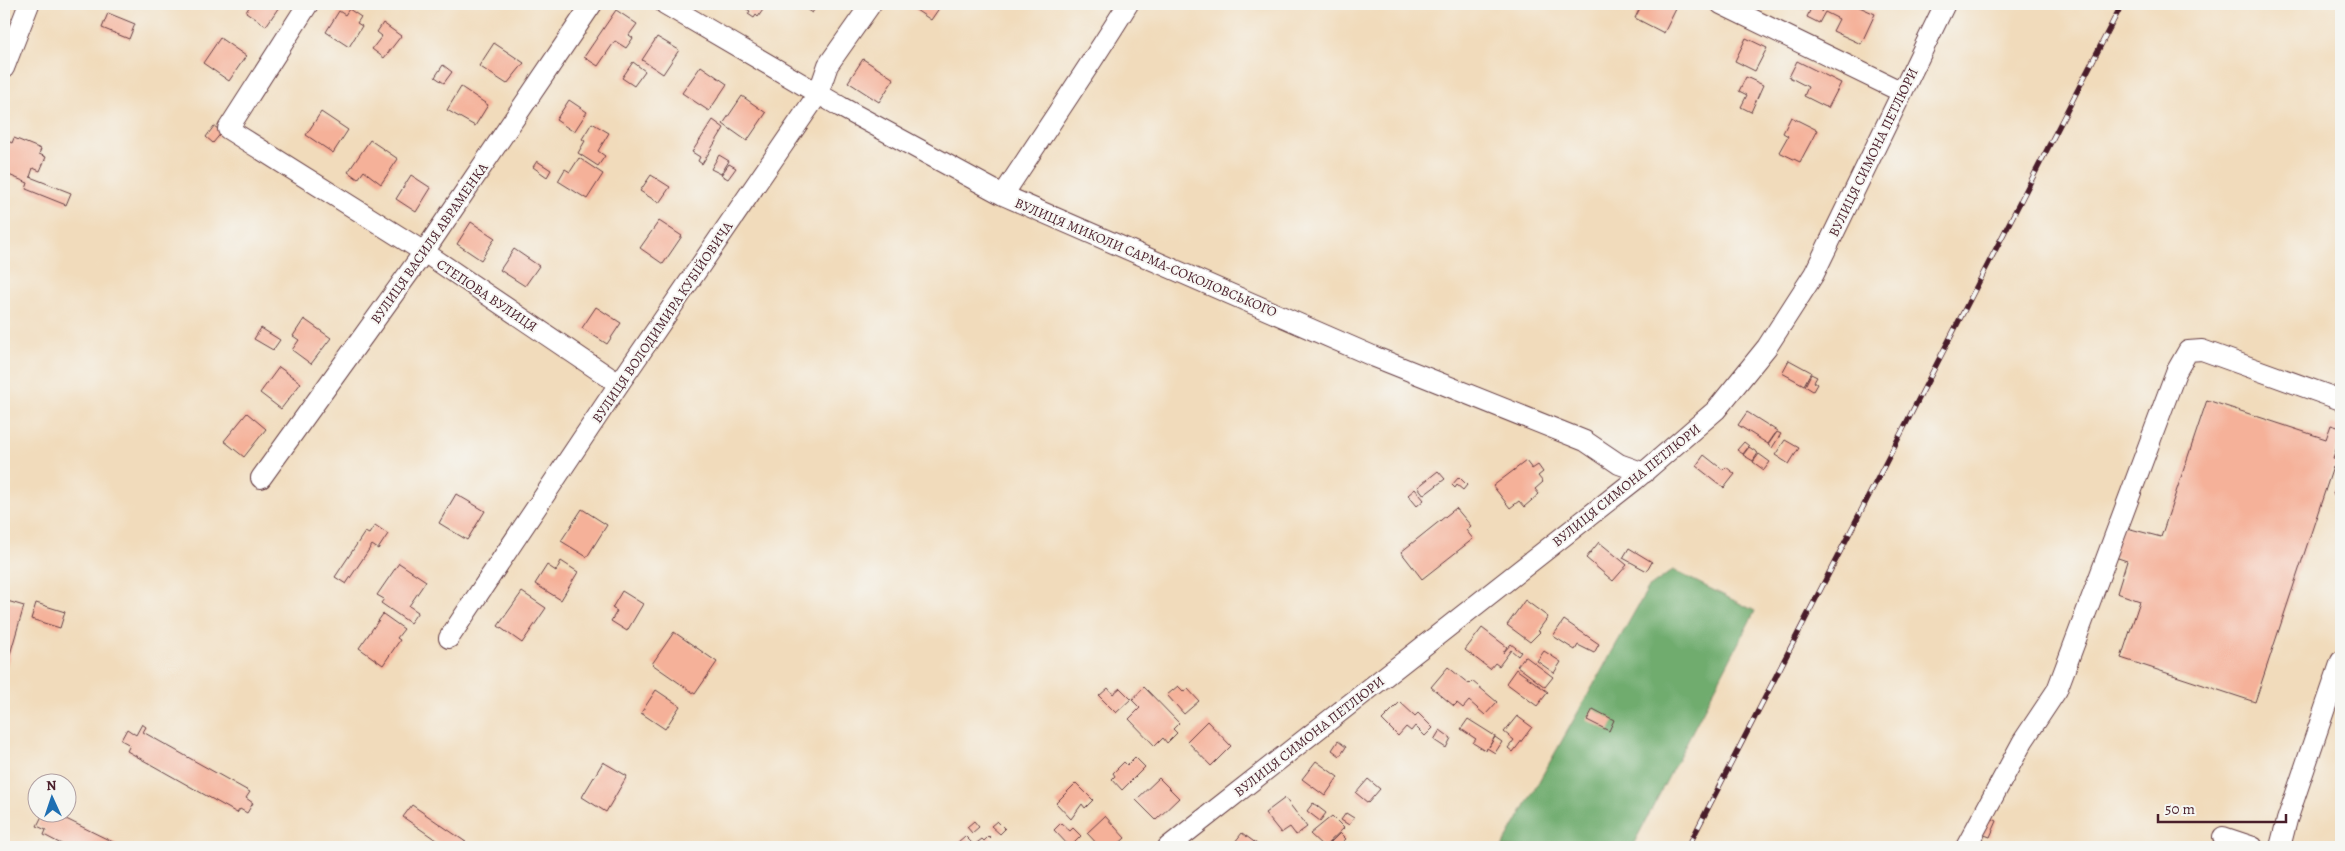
<svg xmlns="http://www.w3.org/2000/svg" width="2345" height="851" viewBox="0 0 2345 851" font-family="Alegreya,serif">
  <style>
    .forest { fill: #6fac6e; stroke: #5c664c }
    .building { fill: #f5b199 }
    .lines { fill: none; stroke-linecap: round; stroke-linejoin: round }
    .minor-casing { stroke: #633b41; stroke-width: 22 }
    .minor { stroke: #fff; stroke-width: 20 }
    .rail-casing { stroke: #4a1f2b; stroke-width: 5.5 }
    .rail { stroke: #f6f6f2; stroke-width: 4; stroke-dasharray: 11; stroke-linecap: butt }
    .labels { text-anchor: middle; stroke-width: 4; stroke-linejoin: round; paint-order: stroke }
    .street-label { font-size: 14px; fill: #4a1f2b; stroke: #f6f6f2 }
  </style>
  <rect width="100%" height="100%" fill="#f6f6f2"/>
  <filter id="ink" filterUnits="userSpaceOnUse"><feTurbulence type="fractalNoise" baseFrequency=".02" numOctaves="2"/><feDisplacementMap in="SourceGraphic" scale="10" xChannelSelector="R" yChannelSelector="G"/><feConvolveMatrix kernelMatrix="1 2 1 2 8 2 1 2 1" color-interpolation-filters="sRGB"/></filter>
  <filter id="wash" filterUnits="userSpaceOnUse"><feTurbulence type="fractalNoise" baseFrequency=".0096" numOctaves="4" result="noise"/><feDisplacementMap in="SourceGraphic" scale="20" xChannelSelector="R" yChannelSelector="G"/><feGaussianBlur stdDeviation="1.12" result="paint"/><feColorMatrix in="noise" values="0 0 0 0 0 0 0 0 0 0 0 0 0 0 0 0 0 1.4 0 .05"/><feComposite in="paint" operator="in"/></filter>
  <g filter="url(#wash)">
    <rect width="100%" height="100%" fill="#f1dbbb"/>
    <path class="forest" d="M1673 570 1755 611 1632 847H1502L1648 588Z"/>
    <g id="blocks">
      <path class="building" d="M251 4H281L266 26 246 12Z
        M738 4H767L758 17 756 15 754 18 748 14 750 11Z
        M798 4H818L812 13Z
        M907 4H942L931 20Z
        M1642 4H1670L1677 7 1664 33 1635 18Z
        M1790 4H1806L1803 10Z
        M1813 4H1824L1821 12 1825 4H1853L1875 14 1861 44 1833 31 1839 19 1825 12 1819 23 1807 17Z
        M349 9 361 17 357 23 362 26 349 47 326 32 339 11 345 15Z
        M616 10 637 24 629 35 633 38 626 48 615 41 598 66 584 57Z
        M108 13 135 24 129 39 102 28Z
        M383 23 401 36 384 58 372 49 382 36 377 32Z
        M657 37 679 50 663 74 642 60Z
        M220 38 246 56 229 81 203 63Z
        M1746 38 1767 48 1755 71 1735 61Z
        M494 43 524 63 507 84 479 66Z
        M863 59 894 79 879 102 848 82Z
        M1797 61 1841 83 1828 108 1804 96 1808 87 1789 77Z
        M633 62 645 71 634 86 622 78Z
        M443 65 452 72 444 83 435 77Z
        M701 66 727 84 709 111 682 93Z
        M1746 77 1763 85 1751 112 1741 107 1747 95 1739 91Z
        M461 87 488 105 475 126 447 110Z
        M742 96 766 113 747 141 723 124Z
        M569 100 587 112 574 132 556 120Z
        M321 112 348 130 333 153 306 135Z
        M1791 117 1817 130 1800 162 1779 152 1788 136 1783 133Z
        M713 120 724 128 702 164 698 161 700 157 692 152Z
        M592 123 609 133 598 151 605 156 598 166 578 153 585 141 582 139Z
        M214 126 222 132 213 143 206 137Z
        M14 138 41 149 39 154 46 157 40 171 33 168 30 177 71 193 66 205 26 189 28 183 4 173 6 157 4 156V153L8 141 12 143Z
        M370 140 398 159 381 184 364 171 358 179 348 172Z
        M719 155 729 161 721 174 711 169Z
        M579 158 603 174 587 199 558 181 565 169 570 172Z
        M537 161 551 170 547 177 533 167Z
        M729 164 736 168 728 179 721 175Z
        M411 175 431 188 416 212 396 199Z
        M651 175 670 187 659 203 640 191Z
        M659 221 682 236 663 264 640 248Z
        M471 222 495 238 481 260 457 244Z
        M514 249 539 266 525 286 500 270Z
        M596 307 621 323 607 344 582 328Z
        M304 319 331 338 311 364 292 350 299 340 293 336Z
        M261 328 280 340 273 350 254 339Z
        M1789 360 1811 372 1804 385 1782 373Z
        M279 367 301 383 281 409 260 393Z
        M1811 374 1817 377 1814 382 1817 384 1813 391 1805 386Z
        M2207 400 2326 439 2331 425 2341 428V435L2333 458 2341 461V468L2333 467 2255 702 2121 658 2140 601 2117 593 2127 561 2109 555 2123 527 2161 537Z
        M1747 412 1777 431 1768 444 1738 425Z
        M247 413 266 429 244 457 224 441Z
        M1777 432 1781 434 1772 448 1768 445Z
        M1785 440 1799 448 1789 464 1775 455Z
        M1744 442 1749 446 1743 454 1737 450Z
        M1749 447 1758 453 1753 461 1743 455Z
        M1759 454 1770 462 1764 470 1753 462Z
        M1704 455 1723 470 1726 467 1735 474 1724 488 1696 466Z
        M1526 461 1532 469 1538 465 1543 472 1538 476 1543 482 1535 489 1539 494 1524 507 1519 501 1510 508 1493 486Z
        M1438 471 1445 479 1424 495 1418 487Z
        M1459 477 1467 485 1463 490 1457 485 1455 488 1452 485Z
        M2339 478 2341 479V497L2333 494Z
        M1415 489 1424 500 1417 506 1408 495Z
        M456 494 485 511 467 540 439 523Z
        M1456 508 1471 526 1466 530 1473 539 1422 579 1401 552Z
        M582 509 607 525 587 557 561 541Z
        M375 525 388 534 378 549 372 545 346 584 335 577 365 532 369 534Z
        M1599 542 1627 565 1613 581 1586 558Z
        M1629 548 1652 562 1647 571 1623 558Z
        M561 561 578 572 561 600 535 584 547 565 556 571Z
        M399 563 426 581 409 606 418 612 410 623 381 603 384 599 377 595Z
        M622 591 643 604 627 631 611 621 617 611 612 608Z
        M522 592 546 608 522 643 498 626Z
        M4 600 24 606 4 675Z
        M1525 600 1548 617 1538 631 1540 632 1530 642 1507 625Z
        M36 603 65 612 60 628 31 619Z
        M383 614 404 629 397 638 400 640 383 665 359 648Z
        M1564 620 1599 644 1594 653 1578 645 1575 650 1553 636Z
        M1482 628 1507 647 1503 653 1511 644 1521 652 1518 656 1511 650 1499 666 1495 663 1490 669 1465 650Z
        M674 632 717 662 695 694 652 664Z
        M1544 651 1561 662 1554 673 1537 661Z
        M1525 656 1553 677 1545 687 1517 666Z
        M1448 667 1469 684 1472 681 1497 702 1485 715 1469 701 1463 708 1457 703 1454 706 1431 687Z
        M1516 669 1548 692 1537 706 1506 683Z
        M1178 686 1184 692 1188 689 1199 701 1184 714 1167 695Z
        M1144 687 1179 723 1173 729 1177 733 1167 743 1163 738 1155 746 1129 719 1140 708 1132 700Z
        M1108 688 1113 694 1120 688 1131 699 1116 713 1099 696Z
        M656 690 680 706 665 729 641 713Z
        M1400 702 1415 716 1418 713 1433 728 1425 736 1415 726 1411 731 1406 727 1398 736 1382 720Z
        M1593 709 1614 720 1609 731 1587 720Z
        M1517 716 1532 727 1513 752 1508 748 1514 740 1504 732Z
        M1468 719 1495 736 1489 747 1495 737 1502 742 1495 753 1487 748 1486 751 1473 743 1476 739 1461 729Z
        M1207 721 1231 746 1211 766 1187 741Z
        M142 724 146 727 143 732 250 792 246 798 253 803 247 813 240 809 237 813 127 751 130 745 121 740 127 729 136 735Z
        M1440 730 1451 738 1446 748 1434 740Z
        M1338 741 1346 747 1340 756 1332 750Z
        M1135 757 1145 767 1122 790 1112 779 1115 776 1113 773 1124 762 1127 765Z
        M1316 761 1338 777 1325 796 1302 779Z
        M603 762 627 776 606 812 582 797Z
        M1159 778 1179 798 1156 820 1136 800Z
        M1368 779 1380 789 1368 803 1356 793Z
        M1076 783 1093 800 1085 808 1082 804 1071 819 1056 803Z
        M1285 798 1307 827 1296 835 1290 827 1281 833 1265 813Z
        M1313 803 1326 813 1320 821 1307 811Z
        M412 805 473 847H446L403 817Z
        M1346 813 1354 818 1349 825 1341 820Z
        M43 814 52 817 56 814 123 847H67L44 835 46 830 37 826Z
        M1105 816 1125 838 1115 847H1100L1087 833Z
        M1332 816 1344 828 1324 847 1310 834Z
        M1989 817 1997 821 1990 837 1979 833Z
        M974 821 979 827 972 833 967 827Z
        M997 821 1005 829 1000 834 991 826Z
        M1061 823 1070 831 1073 828 1081 836 1070 847 1054 830Z
        M1242 833 1261 847H1231Z
        M1340 833 1346 839 1337 847H1326Z
        M965 836 974 845 982 839 984 841 989 836 997 844 994 847H963L958 842Z"/>
    </g>
  </g>
  <g filter="url(#ink)">
    <use href="#blocks" fill-opacity="0" stroke="#633b41" stroke-width="1"/>
    <g class="lines">
      <defs>
        <path id="minor" d="M308 4 228 129 424 252 619 384
          M665 4 841 107 1003 195 1375 357 1585 441 1619 464 1644 473
          M1721 4 1902 92
          M4 68 29 4
          M1003 195C1045 131 1088 69 1128 4
          M261 478 424 252 592 4
          M449 638 619 384 818 94 828 65 871 4
          M2223 837 2253 847
          M1168 847 1635 480 1716 410 1767 347 1814 274 1945 4
          M1966 847 2023 741 2057 690 2176 372 2188 351 2202 350 2341 400
          M2280 847 2287 820 2341 661"/>
      </defs>
      <use href="#minor" class="minor-casing"/>
      <use href="#minor" class="minor"/>
      <defs>
        <path id="rail" d="M1688 847 2122 4"/>
      </defs>
      <use href="#rail" class="rail-casing"/>
      <use href="#rail" class="rail"/>
    </g>
  </g>
  <g class="labels">
    <g class="street-label">
      <text transform="translate(1873 152) rotate(-64)" y="5">ВУЛИЦЯ СИМОНА ПЕТЛЮРИ</text>
      <text transform="translate(429 243) rotate(-55)" y="5">ВУЛИЦЯ ВАСИЛЯ АВРАМЕНКА</text>
      <text transform="translate(1146 257) rotate(23)" y="5">ВУЛИЦЯ МИКОЛИ САРМА-СОКОЛОВСЬКОГО</text>
      <text transform="translate(487 295) rotate(34)" y="5">СТЕПОВА ВУЛИЦЯ</text>
      <text transform="translate(662 322) rotate(-56)" y="5">ВУЛИЦЯ ВОЛОДИМИРА КУБІЙОВИЧА</text>
      <text transform="translate(1626 485) rotate(-39)" y="5">ВУЛИЦЯ СИМОНА ПЕТЛЮРИ</text>
      <text transform="translate(1309 736) rotate(-38)" y="5">ВУЛИЦЯ СИМОНА ПЕТЛЮРИ</text>
    </g>
  </g>
  <rect width="2345" height="851" fill="none" stroke="#f6f6f2" stroke-width="20"/>
  <g transform="translate(52 798) rotate(357)"><circle r="24" fill="#f6f6f2" stroke="#b1a0a2"/>
  <path d="M0-4L9 19L0 12L-9 19Z" fill="#1f6fb2"/>
  <text y="-8" font-size="14" font-weight="bold" text-anchor="middle" fill="#4a1f2b">N</text>
  </g>
  <path d="M2158 814v8h128v-8" fill="none" stroke="#4a1f2b" stroke-width="2.5"/>
  <text x="2165" y="814" font-size="15" fill="#4a1f2b" stroke="#f6f6f2" stroke-width="4" paint-order="stroke">50 m</text>
</svg>
